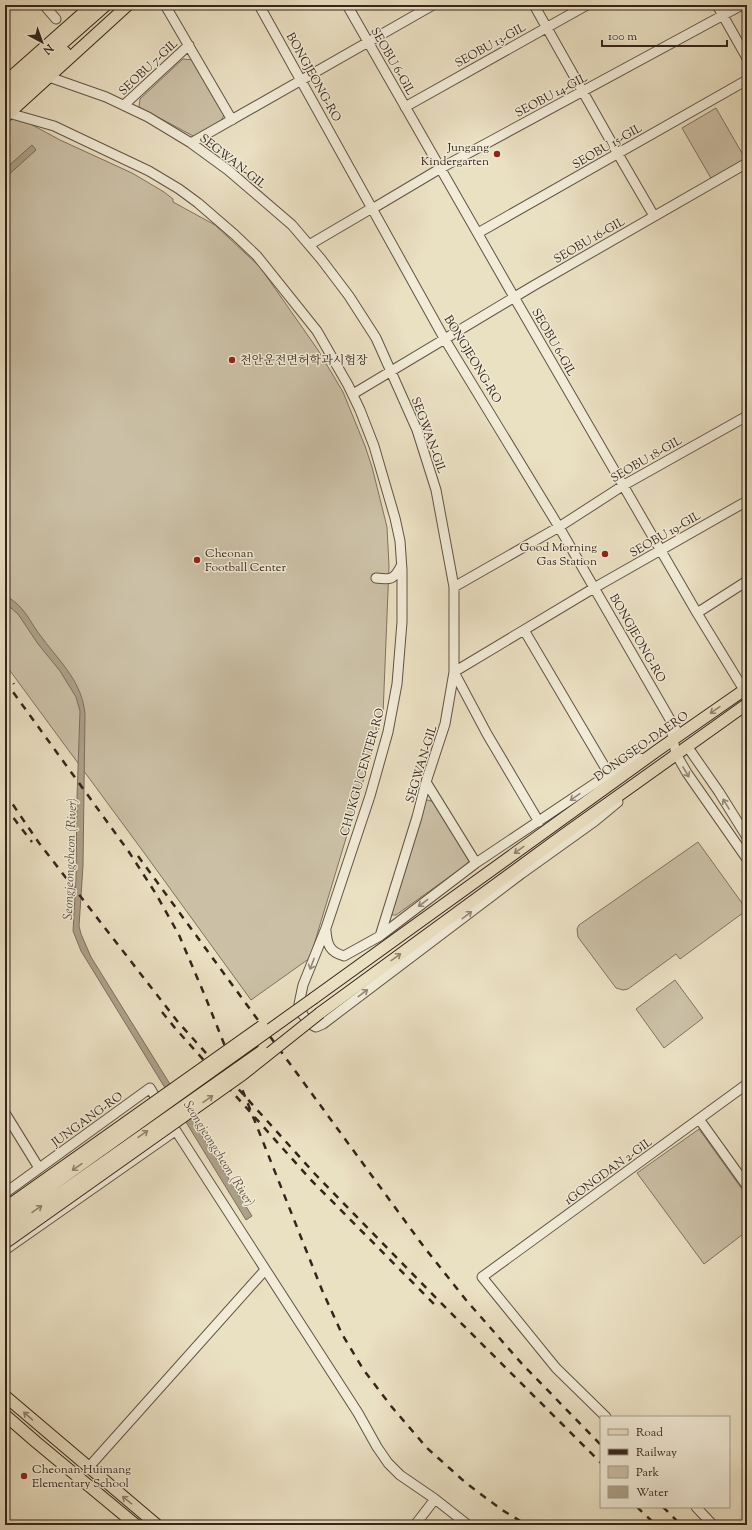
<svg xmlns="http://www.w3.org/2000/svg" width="752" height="1530" viewBox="0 0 752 1530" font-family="'Sorts Mill Goudy','Noto Serif KR',serif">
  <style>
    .green { fill: #cbc0a6; stroke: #807260 }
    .water { fill: #aca089; stroke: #7c6e5d }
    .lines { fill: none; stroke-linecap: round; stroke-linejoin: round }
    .minor-casing { stroke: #625345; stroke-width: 11 }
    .major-casing { stroke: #35241b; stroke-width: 13 }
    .minor { stroke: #f1ebd7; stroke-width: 9 }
    .major { stroke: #eae0c2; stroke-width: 11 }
    .rail { stroke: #35241b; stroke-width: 2.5; stroke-dasharray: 7 7; stroke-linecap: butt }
    .major-bridge-casing { stroke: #35241b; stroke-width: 13; stroke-linecap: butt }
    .major-bridge { stroke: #eae0c2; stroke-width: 11 }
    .oneway { stroke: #90826e }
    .oneway2 { stroke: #938879 }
    .poi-dot { fill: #8f2418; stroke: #f1ebd7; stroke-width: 1.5 }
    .labels { text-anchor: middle; stroke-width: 3; stroke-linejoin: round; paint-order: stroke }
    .street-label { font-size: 12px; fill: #35241b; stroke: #f1ebd7 }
    .poi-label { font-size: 12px; fill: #35241b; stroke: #f1ebd7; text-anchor: start }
    .water-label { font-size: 13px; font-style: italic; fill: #5f4f42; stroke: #f1ebd7 }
  </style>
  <rect width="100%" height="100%" fill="#eae0c2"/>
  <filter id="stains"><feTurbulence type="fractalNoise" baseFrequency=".005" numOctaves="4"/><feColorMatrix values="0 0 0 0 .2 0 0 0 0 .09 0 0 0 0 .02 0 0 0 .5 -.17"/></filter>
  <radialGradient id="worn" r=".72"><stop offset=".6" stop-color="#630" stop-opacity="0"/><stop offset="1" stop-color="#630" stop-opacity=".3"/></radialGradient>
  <path class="green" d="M183 59 193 60 224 115 221 121 195 137 139 107 140 99Z
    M716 108 746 160 712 180 682 128Z
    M14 115 60 140 132 173 164 192 173 199V202L215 225 260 267 318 350 343 392 365 446 372 467 387 527 389 566 383 715 310 958 251 1000 145 854 5 664V123Z
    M428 800 434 802 469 861 466 865 396 915H392L390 911 424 801Z
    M698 842 747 910 680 959 676 954 628 989 623 990 616 988 578 937 577 929 579 925Z
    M675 980 703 1018 664 1048 636 1009Z
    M699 1129 747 1196V1231L704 1264 637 1173Z"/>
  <path class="water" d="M32 145 36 150 5 178V169Z
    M5 595C11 599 17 603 22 609 30 618 35 630 43 639 61 663 82 682 85 714L83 866 79 926 81 934 91 957 252 1216 246 1220 89 964 81 951 73 931 76 879 77 797 80 711 76 697 60 671 38 644 18 614 5 603Z"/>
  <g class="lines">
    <defs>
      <path id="minor" d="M44 5 56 19
        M165 5 232 120
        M259 5 444 338 559 527 679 735
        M347 5 514 297 697 613 744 690
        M534 5 618 154 654 216
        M717 5 747 58
        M49 77 106 97 148 117 191 143 228 170 292 225 321 259 349 296 376 338 417 430 436 490 454 587V672L445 724 426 782 417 817 380 936
        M124 105 189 45
        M405 107 587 5
        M5 112 54 126 149 171 179 189 198 203 235 235 257 256 317 331 348 385 360 410 374 446 395 518 400 541 402 570V622L397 684 388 732 370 796 326 928 303 985 299 1004 303 1015 310 1024 316 1027 323 1024 521 874 595 821 618 802
        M191 143 433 5
        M372 209 441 168 742 5
        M478 233 747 80
        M309 245 372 208
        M353 394 533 286 747 163
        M376 578C390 580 394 580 401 566
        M454 587 559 527 624 485 747 416
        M697 613 747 581
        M524 630 609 774
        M672 734 676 754 687 773 747 859
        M687 746 719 792 747 837
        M426 782 476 863
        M539 822 487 734 454 672 594 588 747 501
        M326 931C327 945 330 952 344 956L380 936 476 863 609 774 640 758
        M5 1113 39 1168
        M699 1119 747 1186
        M169 1120 358 1413 377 1447 388 1463 400 1475 435 1499 468 1525
        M5 1193 150 1088 160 1105
        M5 1250 175 1131 156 1118
        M606 1417 556 1368 482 1277 747 1084
        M88 1468 265 1270
        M696 1507 713 1525
        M415 1525 435 1499"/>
      <path id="major" d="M5 82 92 5
        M5 94 106 5
        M5 105 65 52
        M5 117 128 5
        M314 998 658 750 747 688
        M320 1013 562 836 747 704
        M5 1396 157 1525
        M5 1415 36 1442 136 1525"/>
    </defs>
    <use href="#minor" class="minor-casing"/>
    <use href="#major" class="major-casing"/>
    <use href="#minor" class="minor"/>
    <use href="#major" class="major"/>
    <path class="rail" d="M5 672 14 684
      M5 681 129 852 156 894 179 935 205 996 322 1290 342 1334 363 1369 391 1406 427 1448 466 1483 502 1510 527 1525
      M5 793 39 843 178 1022 315 1174 438 1300 601 1463
      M5 807 32 842
      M138 856 424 1247 466 1300 523 1365 601 1445
      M162 1012 175 1028 311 1180 436 1306
      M637 1507 656 1525
      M663 1507 681 1525"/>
    <defs>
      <path id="major-bridge" d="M5 1208 262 1026
        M5 1219 314 998
        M5 1232 262 1051
        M5 1243 242 1075 320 1013"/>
    </defs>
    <use href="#major-bridge" class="major-bridge-casing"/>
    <use href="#major-bridge" class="major-bridge"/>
  </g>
  <defs><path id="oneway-shaft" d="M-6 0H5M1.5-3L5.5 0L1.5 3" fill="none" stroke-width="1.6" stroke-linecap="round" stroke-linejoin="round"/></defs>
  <g class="oneway">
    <use href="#oneway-shaft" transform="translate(715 710) rotate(145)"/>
    <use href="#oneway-shaft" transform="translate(519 850) rotate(144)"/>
    <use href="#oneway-shaft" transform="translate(396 957) rotate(-36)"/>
    <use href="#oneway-shaft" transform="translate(208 1099) rotate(-35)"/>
    <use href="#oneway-shaft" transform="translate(143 1134) rotate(-35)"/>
    <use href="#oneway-shaft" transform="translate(77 1167) rotate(145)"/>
    <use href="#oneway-shaft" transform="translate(37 1209) rotate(-35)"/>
    <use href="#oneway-shaft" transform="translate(28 1416) rotate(-139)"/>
    <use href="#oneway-shaft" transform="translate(127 1500) rotate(-141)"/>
  </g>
  <g class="oneway2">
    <use href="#oneway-shaft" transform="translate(686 772) rotate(59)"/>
    <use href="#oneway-shaft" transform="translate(575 797) rotate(145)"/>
    <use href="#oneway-shaft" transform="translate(726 804) rotate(-122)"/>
    <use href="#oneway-shaft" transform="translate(423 903) rotate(143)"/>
    <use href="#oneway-shaft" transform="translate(467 915) rotate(-37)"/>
    <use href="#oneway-shaft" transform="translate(312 964) rotate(111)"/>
    <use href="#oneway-shaft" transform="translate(363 993) rotate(-37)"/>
  </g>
  <g class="poi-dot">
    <circle cx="497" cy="154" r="4"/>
    <circle cx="232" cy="360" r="4"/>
    <circle cx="605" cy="554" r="4"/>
    <circle cx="197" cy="560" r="4"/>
    <circle cx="24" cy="1476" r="4"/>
  </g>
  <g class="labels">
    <g class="street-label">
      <text transform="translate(490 45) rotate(-29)" y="4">SEOBU 13-GIL</text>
      <text transform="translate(393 61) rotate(60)" y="4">SEOBU 6-GIL</text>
      <text transform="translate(148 67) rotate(-43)" y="4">SEOBU 7-GIL</text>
      <text transform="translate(314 77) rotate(61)" y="4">BONGJEONG-RO</text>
      <text transform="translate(551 95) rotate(-28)" y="4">SEOBU 14-GIL</text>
      <text transform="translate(607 146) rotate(-30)" y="4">SEOBU 15-GIL</text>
      <text transform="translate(233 161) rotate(38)" y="4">SEGWAN-GIL</text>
      <text transform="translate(589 240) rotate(-30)" y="4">SEOBU 16-GIL</text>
      <text transform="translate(554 342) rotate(60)" y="4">SEOBU 6-GIL</text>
      <text transform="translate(473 359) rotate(59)" y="4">BONGJEONG-RO</text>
      <text transform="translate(429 435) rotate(70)" y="4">SEGWAN-GIL</text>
      <text transform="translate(646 459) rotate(-30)" y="4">SEOBU 18-GIL</text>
      <text transform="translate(665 534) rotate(-30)" y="4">SEOBU 19-GIL</text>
      <text transform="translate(638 638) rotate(60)" y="4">BONGJEONG-RO</text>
      <text transform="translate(641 746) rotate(-35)" y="4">DONGSEO-DAERO</text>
      <text transform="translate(421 764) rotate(-73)" y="4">SEGWAN-GIL</text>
      <text transform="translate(362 772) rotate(-74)" y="4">CHUKGU CENTER-RO</text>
      <text transform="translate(87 1119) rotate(-36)" y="4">JUNGANG-RO</text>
      <text transform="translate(608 1171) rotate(-36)" y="4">1GONGDAN 2-GIL</text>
    </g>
    <g class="poi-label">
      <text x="489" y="151" text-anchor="end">Jungang<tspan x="489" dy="14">Kindergarten</tspan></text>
      <text x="240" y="364">천안운전면허학과시험장</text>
      <text x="597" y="551" text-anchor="end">Good Morning<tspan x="597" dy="14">Gas Station</tspan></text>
      <text x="205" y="557">Cheonan<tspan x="205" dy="14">Football Center</tspan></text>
      <text x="32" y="1473">Cheonan Huimang<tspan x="32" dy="14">Elementary School</tspan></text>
    </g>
    <g class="water-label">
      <text transform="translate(69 859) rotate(-88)" y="5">Seongjeongcheon (River)</text>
      <text transform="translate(220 1153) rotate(58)" y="5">Seongjeongcheon (River)</text>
    </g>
  </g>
  <rect width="752" height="1530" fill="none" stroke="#eae0c2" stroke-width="20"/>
  <rect x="6" y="6" width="740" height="1518" fill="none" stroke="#35241b" stroke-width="2"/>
  <rect x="10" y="10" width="732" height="1510" fill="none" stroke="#35241b"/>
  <rect x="600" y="1416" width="130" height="92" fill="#f1ebd7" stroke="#a69b8c"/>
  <rect x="608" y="1429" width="20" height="6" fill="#eae0c2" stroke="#a69b8c"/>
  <text x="636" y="1436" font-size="12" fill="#35241b">Road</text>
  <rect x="608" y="1449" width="20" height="6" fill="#35241b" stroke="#a69b8c"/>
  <text x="636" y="1456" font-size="12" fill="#35241b">Railway</text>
  <rect x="608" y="1466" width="20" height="12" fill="#cbc0a6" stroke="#a69b8c"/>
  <text x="636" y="1476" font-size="12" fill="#35241b">Park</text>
  <rect x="608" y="1486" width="20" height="12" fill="#aca089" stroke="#a69b8c"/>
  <text x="636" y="1496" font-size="12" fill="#35241b">Water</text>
  <g transform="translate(42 42) rotate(139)" stroke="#f1ebd7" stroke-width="3" paint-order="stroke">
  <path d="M0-3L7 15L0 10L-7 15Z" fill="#35241b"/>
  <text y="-6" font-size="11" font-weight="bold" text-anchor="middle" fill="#35241b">N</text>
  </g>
  <path d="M602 40v6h125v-6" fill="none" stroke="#35241b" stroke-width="2"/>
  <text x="608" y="40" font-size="12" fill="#35241b" stroke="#f1ebd7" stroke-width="3" paint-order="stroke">100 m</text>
  <rect width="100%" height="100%" filter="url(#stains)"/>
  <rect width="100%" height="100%" fill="url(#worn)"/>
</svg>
